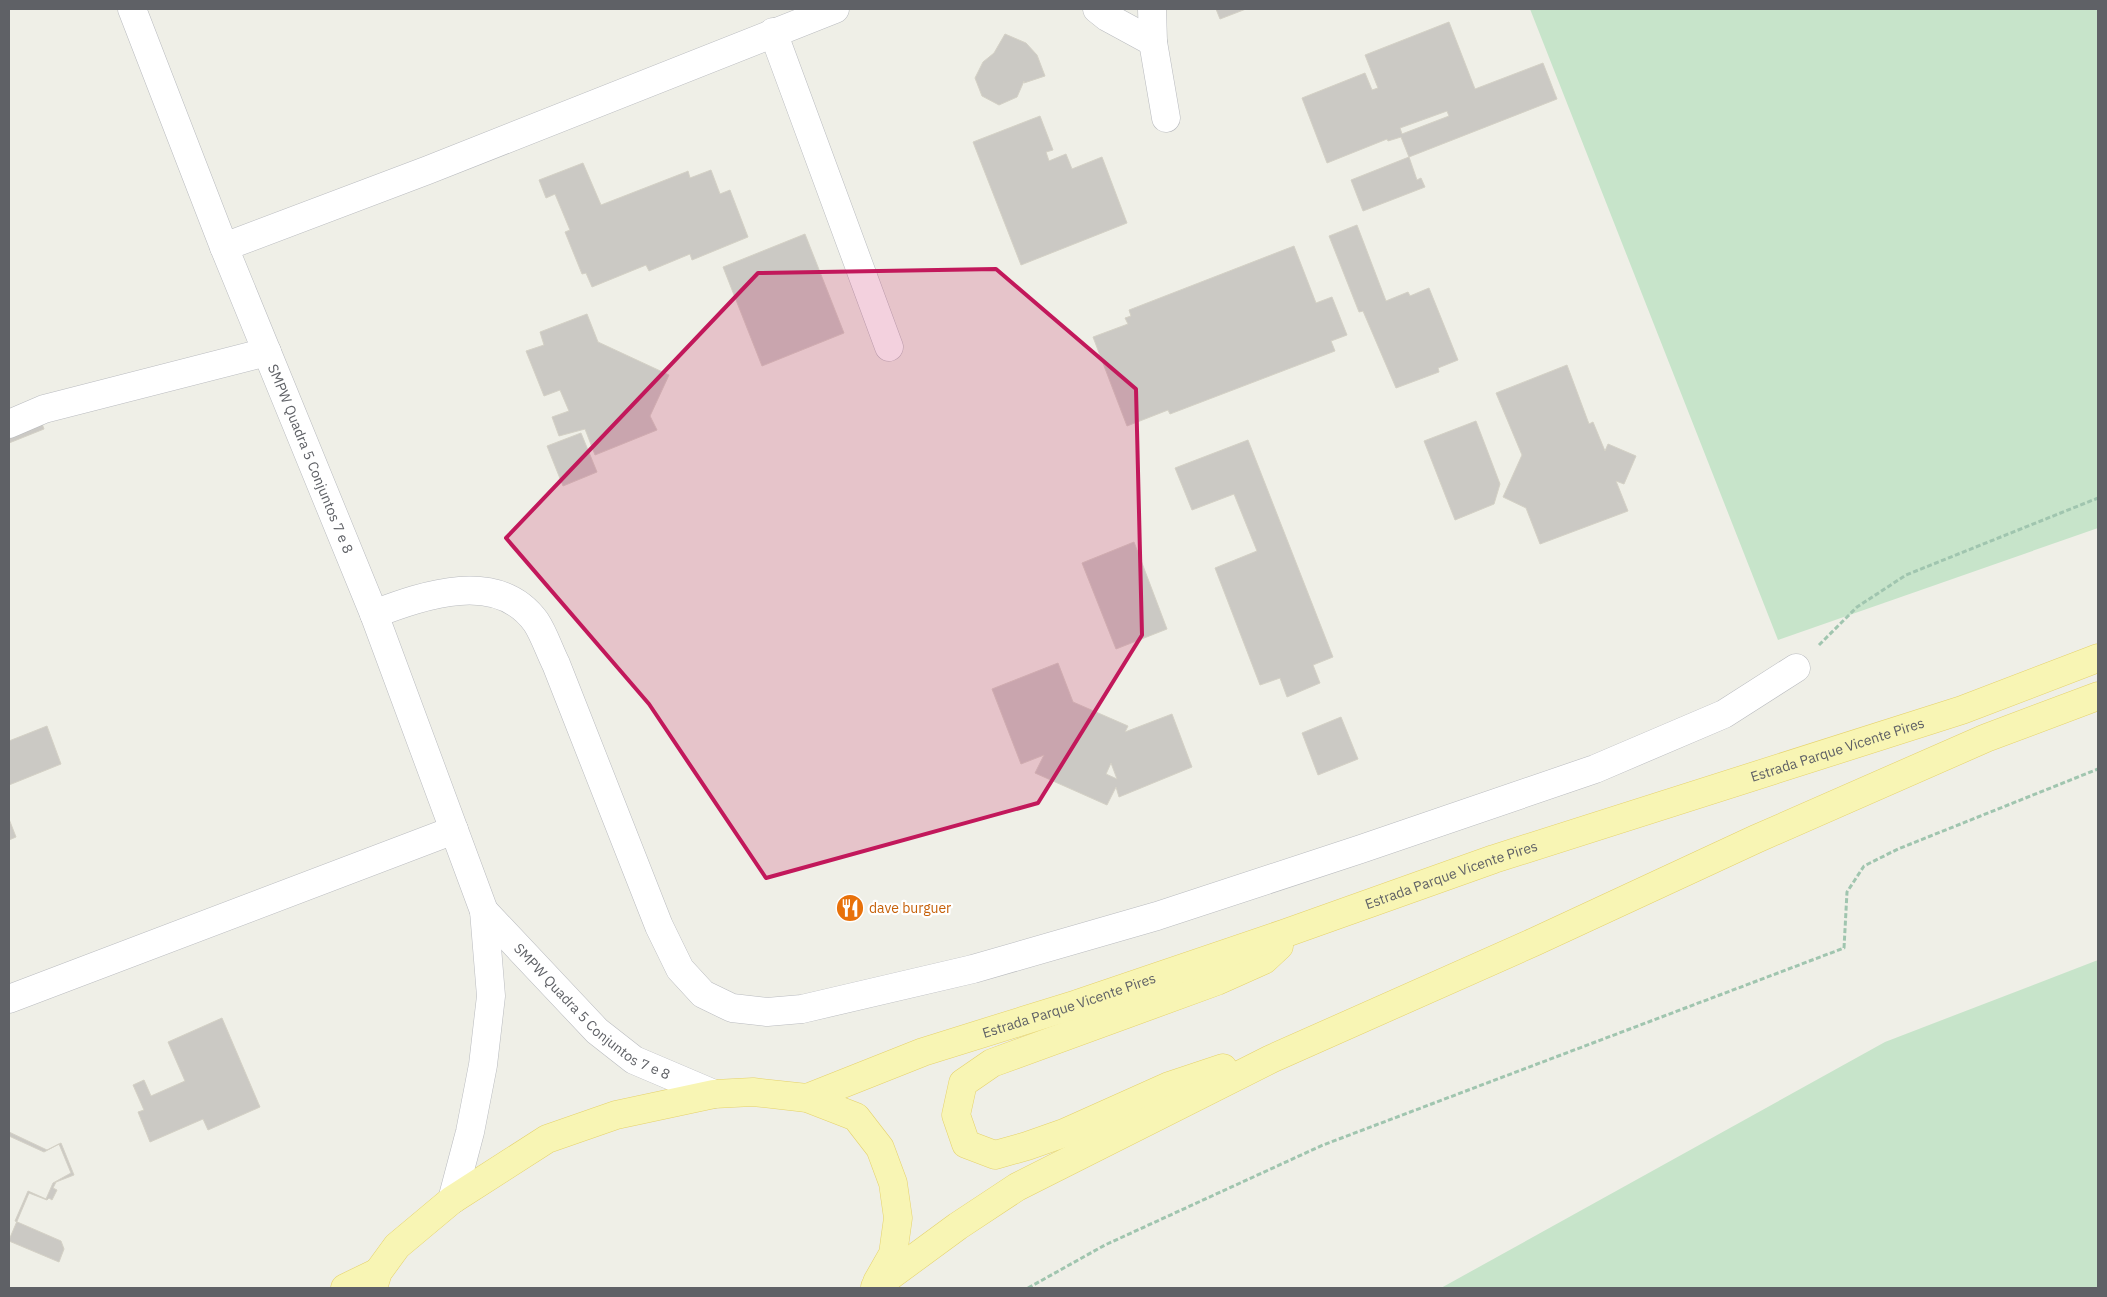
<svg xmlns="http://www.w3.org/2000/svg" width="2107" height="1297" viewBox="0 0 2107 1297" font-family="'IBM Plex Sans',sans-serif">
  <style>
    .green { fill: #c7e4ca }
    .building { fill: #cbc9c4; stroke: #d4d1c6; fill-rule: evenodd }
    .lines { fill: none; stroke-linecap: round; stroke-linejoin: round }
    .minor-casing { stroke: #b9bbbf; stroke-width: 29 }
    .primary-casing { stroke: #e5d26b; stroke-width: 29 }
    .path { stroke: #a0c5af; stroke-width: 3; stroke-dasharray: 5 2.5; stroke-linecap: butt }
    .minor { stroke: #fff; stroke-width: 28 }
    .primary { stroke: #f8f5b4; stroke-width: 28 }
    .marked { fill: #c2185b; fill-opacity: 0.2; stroke: #c2185b; stroke-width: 4; stroke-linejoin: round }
    .labels { text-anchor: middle; stroke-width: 4.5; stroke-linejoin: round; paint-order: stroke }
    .street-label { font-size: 14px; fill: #5f6166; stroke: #fff }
    .food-label { font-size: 14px; fill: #c56008; stroke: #fff; text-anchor: start }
  </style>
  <rect width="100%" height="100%" fill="#efefe7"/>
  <path class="green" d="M1530 9H2098V528L1778 640Z
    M2098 960V1288H1441L1885 1042Z"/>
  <path class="building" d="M1216 9H1246L1220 19Z
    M1449 22 1475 89 1543 63 1557 99 1409 157 1401 137 1388 141 1387 139 1327 163 1302 98 1365 73 1372 90 1378 88 1365 55ZM1447 111 1449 116 1402 134 1400 128Z
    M1005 34 1026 43 1037 55 1045 76 1024 83V81L1017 97 999 105 982 96 975 78 983 62 994 53Z
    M1040 116 1053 150 1046 152 1049 161 1066 154 1072 169 1102 157 1127 223 1021 265 973 142Z
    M1409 157 1417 180 1421 178 1425 187 1363 211 1351 180Z
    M583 163 601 205 686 172 688 171 690 178 711 170 720 194 730 190 748 237 692 260 690 254 649 271 646 265 592 287 586 273 582 274 565 232 570 230 555 194 546 198 539 180Z
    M1357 225 1386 301 1408 292 1410 296 1429 288 1458 360 1438 368 1439 372 1396 388 1363 311 1359 312 1329 236Z
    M805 234 844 333 762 366 723 267Z
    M1294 246 1316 303 1332 297 1347 335 1331 341 1335 351 1170 414 1168 410 1127 426 1093 337 1128 324 1125 318 1131 316 1129 310Z
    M587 314 598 342 669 375 650 416 657 430 595 455 585 429 559 436 552 417 569 411 560 390 544 396 526 351 544 345 540 332Z
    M1567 365 1589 424 1593 422 1605 451 1608 444 1636 456 1624 484 1616 481 1628 511 1540 544 1526 508 1503 497 1522 455 1496 393Z
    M33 400 44 429 9 443V410Z
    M1476 421 1500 484 1494 504 1455 520 1424 441Z
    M581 433 597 472 563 486 547 446Z
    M1248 440 1333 657 1313 665 1320 683 1287 697 1280 678 1260 685 1215 568 1257 551 1234 494 1192 510 1175 468Z
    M1134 542 1167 629 1116 649 1082 563Z
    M1058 663 1073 702 1128 726 1125 732 1172 714 1192 767 1119 797 1116 787 1107 805 1035 773 1044 755 1021 764 992 689ZM1111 763 1117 779 1106 774Z
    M1341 717 1358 759 1318 775 1302 733Z
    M47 726 61 764 9 785V741Z
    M9 819 16 837 9 840Z
    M222 1018 260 1107 208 1130 203 1119 150 1142 138 1112 144 1110 133 1085 144 1080 151 1096 185 1081 168 1042Z
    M9 1132 47 1150 61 1143 74 1175 56 1182 53 1188 57 1190 52 1200 49 1198 47 1200 29 1193 9 1240Z
    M9 1136 44 1152 59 1144 71 1173 53 1183 46 1199 28 1191 15 1221 61 1241 64 1249 59 1262 9 1241Z"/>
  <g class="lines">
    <defs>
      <g id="minor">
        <path id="s1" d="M132 9 224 247 374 614 484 911 491 996 483 1065 470 1132 452 1200"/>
        <path d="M1097 9 1107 17 1153 42"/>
        <path d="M1152 9 1153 42 1166 118"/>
        <path d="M773 32 889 347"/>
        <path d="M224 247 428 170 835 9"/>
        <path d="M9 424 44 409 267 352"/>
        <path d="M374 614C424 595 498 569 536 622 544 634 549 650 556 664L659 926 680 969 703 994 732 1008 767 1012 802 1009 973 969 1157 916 1361 849 1595 769 1724 714 1796 668"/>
        <path id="s2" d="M484 911 597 1031 634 1060 714 1094"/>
        <path d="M9 999 454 830"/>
      </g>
      <g id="primary">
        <path d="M1223 1068 1169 1086 1064 1133 1027 1146 995 1155 966 1144 956 1115 963 1083 992 1063 1217 981 1264 960 1279 946"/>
        <path id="s3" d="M807 1098 923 1052 1077 1004 1286 933 1494 859 1962 710 2098 658"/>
        <path d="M875 1287 958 1226 1017 1187 1271 1059 1534 942 1756 839 1986 738 2098 696"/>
        <path d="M345 1288 378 1272"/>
        <path d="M373 1288 378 1272 397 1246 452 1200 547 1139 616 1115 714 1094 753 1092 807 1098 856 1117 880 1148 893 1183 898 1218 893 1254 877 1282"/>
      </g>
    </defs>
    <use href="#minor" class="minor-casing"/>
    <use href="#primary" class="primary-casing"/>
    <path class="path" d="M1819 645 1857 607 1906 575 2098 498
      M1028 1288 1105 1245 1323 1145 1844 948 1847 892 1864 866 1898 849 2098 769"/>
    <use href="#minor" class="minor"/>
    <use href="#primary" class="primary"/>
  </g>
  <path class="marked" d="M996 269 1136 389 1142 635 1038 803 766 878 649 704 506 538 758 273Z"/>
  <defs>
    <symbol id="restaurant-disc" viewBox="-11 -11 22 22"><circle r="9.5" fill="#e8710a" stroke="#fff"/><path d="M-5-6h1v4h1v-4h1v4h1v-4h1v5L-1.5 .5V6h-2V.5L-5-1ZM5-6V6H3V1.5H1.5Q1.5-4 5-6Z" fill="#fff"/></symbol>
  </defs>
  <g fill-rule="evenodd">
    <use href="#restaurant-disc" x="834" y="892" width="32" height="32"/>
  </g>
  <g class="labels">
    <g class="street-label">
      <text dy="5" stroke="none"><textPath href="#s1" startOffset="484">SMPW Quadra 5 Conjuntos 7 e 8</textPath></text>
      <text dy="5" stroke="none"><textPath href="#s3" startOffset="1088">Estrada Parque Vicente Pires</textPath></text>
      <text dy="5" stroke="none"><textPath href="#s3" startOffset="682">Estrada Parque Vicente Pires</textPath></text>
      <text dy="5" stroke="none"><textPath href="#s3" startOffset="278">Estrada Parque Vicente Pires</textPath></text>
      <text dy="5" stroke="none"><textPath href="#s2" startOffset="149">SMPW Quadra 5 Conjuntos 7 e 8</textPath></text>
    </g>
    <g class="food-label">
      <text x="869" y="913">dave burguer</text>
    </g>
  </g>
  <rect width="2107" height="1297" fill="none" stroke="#5f6166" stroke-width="20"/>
</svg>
